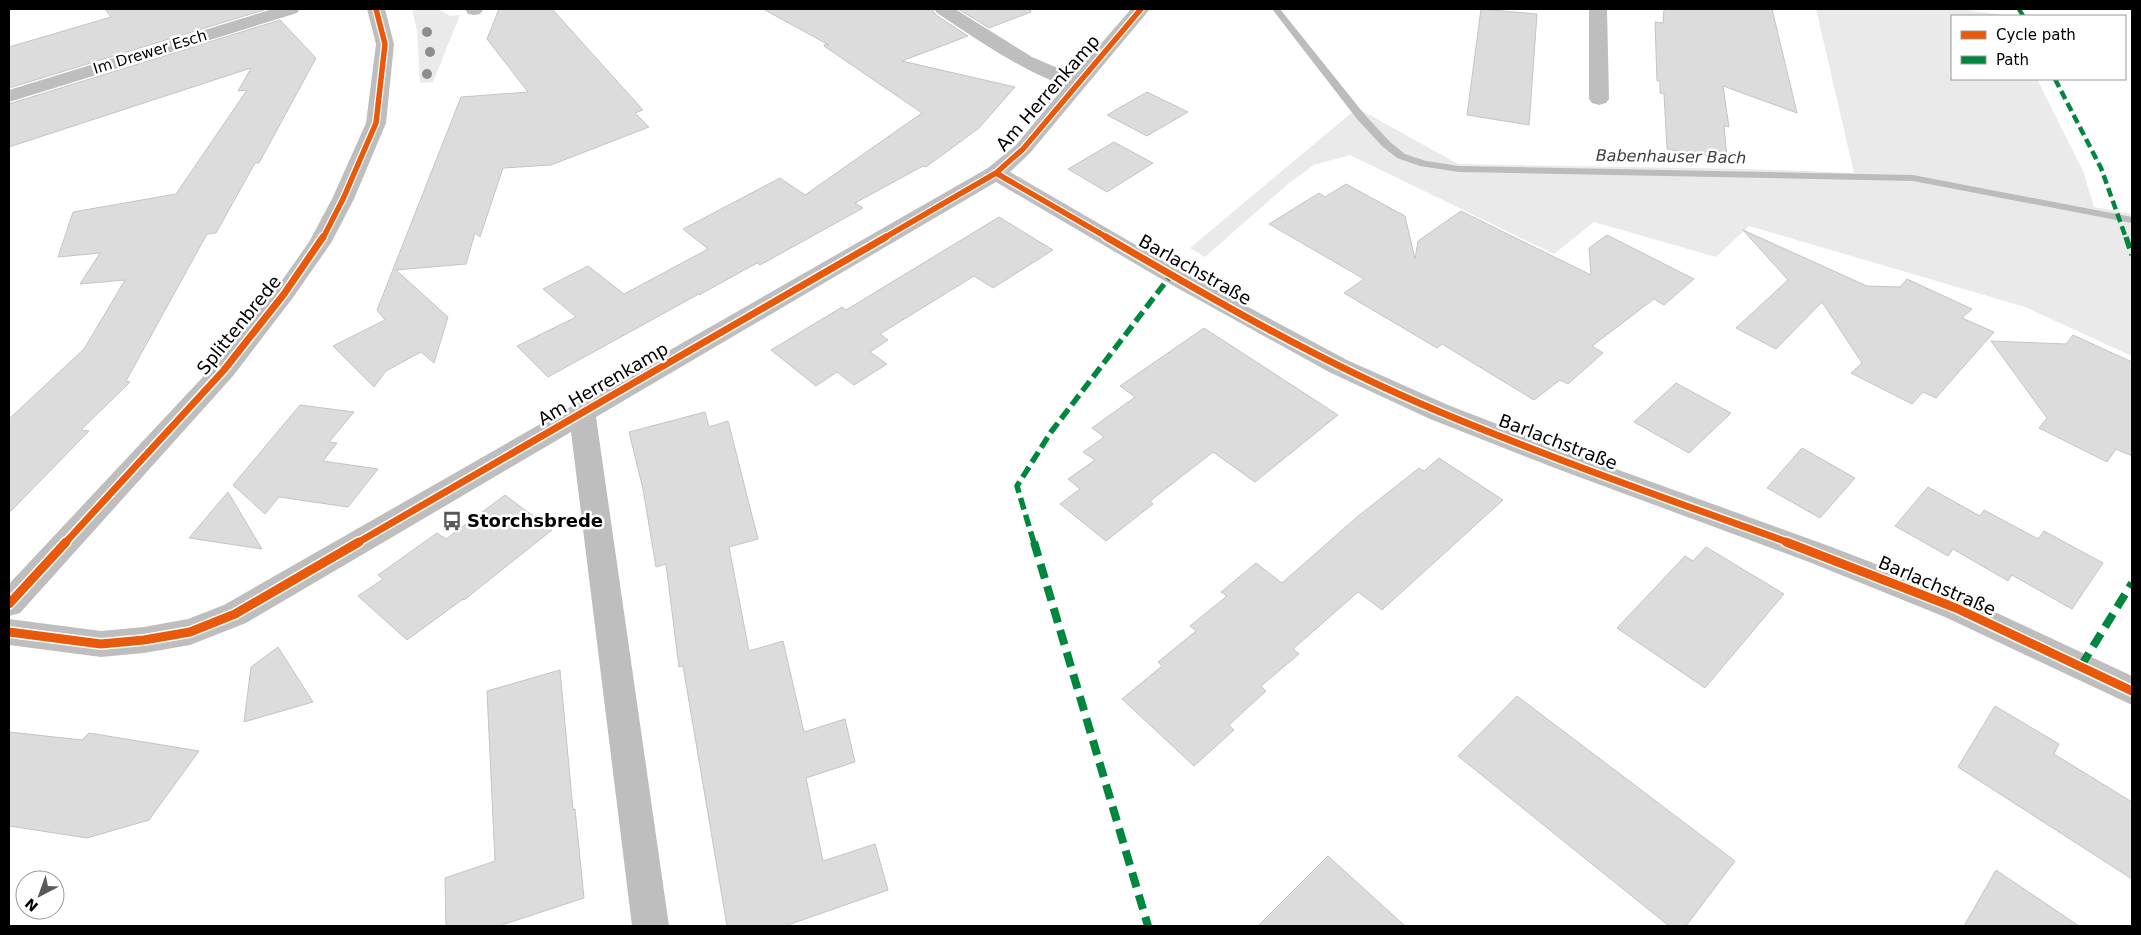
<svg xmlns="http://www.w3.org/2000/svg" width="2141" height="935" viewBox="0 0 2141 935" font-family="'DejaVu Sans',sans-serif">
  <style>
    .green { fill: #eaeaea }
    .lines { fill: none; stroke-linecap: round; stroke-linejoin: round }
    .stream { fill: #bcbcbc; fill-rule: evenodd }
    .building { fill: #dcdcdc; stroke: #c5c5c5 }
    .street { fill: #bebebe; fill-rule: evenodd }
    .quiet-far2 { stroke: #00873e; stroke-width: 4.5; stroke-dasharray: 9 4.5; stroke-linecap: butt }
    .quiet-far1 { stroke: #00873e; stroke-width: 5.5; stroke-dasharray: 12 5.5; stroke-linecap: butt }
    .quiet { stroke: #00873e; stroke-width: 8; stroke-dasharray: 15 8; stroke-linecap: butt }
    .cycleway-far2-casing { stroke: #fff; stroke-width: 8 }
    .cycleway-far1-casing { stroke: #fff; stroke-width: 10 }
    .cycleway-casing { stroke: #fff; stroke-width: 12 }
    .cycleway-far2 { stroke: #e8590c; stroke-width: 5.5 }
    .cycleway-far1 { stroke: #e8590c; stroke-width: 7 }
    .cycleway { stroke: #e8590c; stroke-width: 9 }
    .tree { fill: #8d8d8d }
    .labels { text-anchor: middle; stroke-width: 5; stroke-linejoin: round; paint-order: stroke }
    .far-street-label { font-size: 15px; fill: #000; stroke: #fff }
    .far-water-label { font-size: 16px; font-style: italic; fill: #404040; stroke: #fff }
    .street-label { font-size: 18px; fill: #000; stroke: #fff }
    .poi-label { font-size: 18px; font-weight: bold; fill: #000; stroke: #fff; text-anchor: start }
  </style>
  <rect width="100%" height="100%" fill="#fff"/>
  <path class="green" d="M412 9H438L450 16 460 15 433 82 420 83 417 31Z
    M1816 9H1957L2005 15 2006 16H1952V79H2037L2083 171 2094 207 2132 214V356L2025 307 1749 226 1716 257 1594 222 1554 254 1350 155 1314 165 1288 184 1205 257 1190 248 1357 108 1458 164 1750 169 1854 173Z"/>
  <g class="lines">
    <path class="stream" d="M1272 9H1280L1365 115 1390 142 1405 154 1426 161 1459 166 1913 175 2132 217V223L1913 181 1459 172 1420 166 1397 158 1382 146 1357 119Z"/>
  </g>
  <path class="building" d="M105 9H267L9 88V47L111 17Z
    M499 9H552L643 110 635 113 649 127 551 165 503 168 480 237 475 233 466 264 396 270 448 317 434 363 421 352 386 371 374 387 333 346 385 320 377 310 461 97 528 92 487 39Z
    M763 9H932L936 15 968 36 902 61 1015 87 979 128 926 167 923 166 855 203 863 208 760 265 757 263 699 295 697 293V295L548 377 517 346 576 317 543 289 588 266 624 294 708 249 683 229 780 178 805 195 922 113 824 46 825 44 829 45Z
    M958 9H1030L1031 12 989 28Z
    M1481 9 1537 14 1529 125 1467 115Z
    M1664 9H1772L1797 113 1723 86 1729 127 1724 126 1727 159 1667 149 1664 94 1660 93V81H1657L1655 22 1663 23Z
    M280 20 316 58 259 163H255L216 233 207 234 126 381 130 382 81 430 89 431 9 513V419L84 349 125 280 80 284 100 253 58 257 73 212 176 194 247 90 238 91 251 68 9 147V104Z
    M1147 92 1188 112 1147 136 1107 115Z
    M1114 142 1153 163 1107 192 1068 169Z
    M1346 184 1405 216 1415 259 1418 241 1461 211 1591 275 1589 248 1607 235 1694 279 1664 305 1654 299 1592 346 1603 353 1568 384 1560 380 1534 400 1442 344 1437 348 1344 293 1364 279 1269 224 1319 193 1325 197Z
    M999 217 1053 250 993 288 974 276 880 334 888 340 870 352 887 364 854 385 837 372 816 386 771 350 842 307 846 310Z
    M1743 230 1867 286 1900 287 1907 279 1972 309 1962 318 1994 332 1936 398 1923 392 1912 404 1851 373 1862 363 1822 302 1776 349 1736 328 1788 280Z
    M1204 328 1338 415 1255 482 1213 452 1150 501 1153 504 1106 541 1060 504 1080 489 1068 479 1095 460 1083 452 1104 437 1092 428 1135 397 1120 386Z
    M2073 335 2132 362V456L2116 449 2107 462 2039 428 2047 418 1991 341 2066 344Z
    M1676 383 1731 413 1689 453 1634 422Z
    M300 405 354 412 329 442 337 443 323 461 378 469 348 507 279 497 265 514 233 485Z
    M705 412 709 427 728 421 758 539 729 547 749 651 783 641 804 732 845 719 855 762 806 778 823 861 875 844 888 890 785 926H727L683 666 679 667 666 564 656 567 643 489 629 432Z
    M1802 448 1855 478 1820 518 1767 488Z
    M1439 458 1503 500 1382 610 1358 592 1293 649 1299 654 1261 686 1266 691 1229 725 1234 730 1194 766 1122 699 1162 666 1158 662 1196 631 1190 626 1227 596 1221 592 1256 563 1282 583 1357 517 1419 468 1424 471Z
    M1928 487 1980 516 1984 510 2038 539 2044 531 2103 563 2072 609 2012 575 2008 581 1953 549 1948 556 1895 526Z
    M228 492 262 549 189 538Z
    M505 495 552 530 464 600 463 599 407 640 358 596 383 579 378 575 437 533 446 539Z
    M1706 547 1784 594 1705 688 1617 628 1685 556 1693 561Z
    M278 647 313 702 244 722 251 667Z
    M560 670 573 810 575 809 584 898 499 926H446L445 878 495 861 487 691Z
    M1517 696 1735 861 1686 926H1669L1458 756Z
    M1995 706 2059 744 2054 754 2132 802V879L1958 767Z
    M9 732 82 740 89 733 199 751 149 820 87 838 9 826Z
    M1328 856 1405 926H1258Z
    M1996 870 2079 926H1964Z"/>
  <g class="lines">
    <path class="street" d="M273 9H300L297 13 9 102V90Z
      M367 9H385L394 44 386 123 354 199 331 243 292 299 233 376 20 613 9 616V584L215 364 276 289 309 242 332 199 366 123 376 44Z
      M465 9H483V10L480 14 474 15 468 14Z
      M934 9H955L1032 57 1074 75 1131 9H1150L1030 153 1010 172 1179 270 1347 360 1448 405 1580 456 1829 546 1967 599 2132 676V705L1945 617 1809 562 1560 470 1430 419 1329 372 1163 280 996 182 596 417 669 926H632L571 432 246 623 190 645 144 653 101 657 9 645V619L101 631 144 627 188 619 224 605 988 168 1016 145 1065 86C1019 69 978 40 937 13Z
      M1589 9H1607L1609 99 1606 103 1599 105 1592 103 1589 99Z"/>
    <path class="quiet-far2" d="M2019 9 2023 16
      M2055 79 2101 168 2126 238"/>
    <path class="quiet-far1" d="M2126 237 2132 255
      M1034 543 1017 486 1051 432 1171 275"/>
    <path class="quiet" d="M1034 542 1148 926
      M2081 666 2132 583"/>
    <defs>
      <path id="cycleway-far2" d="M996 173 1108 238
        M323 238 343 199 376 123 385 44 376 9
        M884 238 996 173 1023 149 1141 9"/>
      <path id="cycleway-far1" d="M1106 237C1214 300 1324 364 1440 412 1555 460 1673 501 1790 543
        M65 543 224 370 284 294 323 237
        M357 543 886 237"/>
      <path id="cycleway" d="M1786 542 1956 608 2132 691
        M9 604 66 542
        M9 632 101 644 144 640 190 632 235 614 359 542"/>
    </defs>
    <use href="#cycleway-far2" class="cycleway-far2-casing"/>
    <use href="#cycleway-far1" class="cycleway-far1-casing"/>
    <use href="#cycleway" class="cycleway-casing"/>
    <use href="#cycleway-far2" class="cycleway-far2"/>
    <use href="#cycleway-far1" class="cycleway-far1"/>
    <use href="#cycleway" class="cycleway"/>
  </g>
  <g class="tree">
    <circle cx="427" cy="32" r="5"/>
    <circle cx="430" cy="52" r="5"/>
    <circle cx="427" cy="74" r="5"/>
  </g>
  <defs>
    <symbol id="bus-bare" viewBox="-9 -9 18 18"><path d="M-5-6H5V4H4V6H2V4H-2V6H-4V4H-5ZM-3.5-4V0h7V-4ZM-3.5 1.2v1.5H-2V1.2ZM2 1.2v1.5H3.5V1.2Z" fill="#595959" stroke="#fff" stroke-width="2.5" paint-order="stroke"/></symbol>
  </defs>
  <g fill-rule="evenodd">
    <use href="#bus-bare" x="438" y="507" width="28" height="28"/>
  </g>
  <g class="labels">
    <g class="far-street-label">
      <text transform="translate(150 52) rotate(-17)" y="5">Im Drewer Esch</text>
    </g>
    <g class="far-water-label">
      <text transform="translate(1671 156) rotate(1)" y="6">Babenhauser Bach</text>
    </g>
    <g class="street-label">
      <text transform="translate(1048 93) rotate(-49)" y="6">Am Herrenkamp</text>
      <text transform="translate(1195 270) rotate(29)" y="6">Barlachstraße</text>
      <text transform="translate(239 325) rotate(-51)" y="6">Splittenbrede</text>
      <text transform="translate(603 384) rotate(-30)" y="6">Am Herrenkamp</text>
      <text transform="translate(1558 442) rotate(21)" y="6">Barlachstraße</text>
      <text transform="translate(1937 586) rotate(23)" y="6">Barlachstraße</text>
    </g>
    <g class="poi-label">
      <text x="467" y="527">Storchsbrede</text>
    </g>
  </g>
  <rect width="2141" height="935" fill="none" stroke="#000000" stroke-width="20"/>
  <rect x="1951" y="15" width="175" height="65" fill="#ffffff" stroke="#999999"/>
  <rect x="1961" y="31" width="25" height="8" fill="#e8590c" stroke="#999999"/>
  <text x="1996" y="40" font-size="15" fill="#000000">Cycle path</text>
  <rect x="1961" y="56" width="25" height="8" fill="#00873e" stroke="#999999"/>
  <text x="1996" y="65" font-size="15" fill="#000000">Path</text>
  <g transform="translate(40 895) rotate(221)"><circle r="24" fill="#ffffff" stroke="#999999"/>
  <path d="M0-4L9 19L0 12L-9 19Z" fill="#595959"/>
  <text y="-8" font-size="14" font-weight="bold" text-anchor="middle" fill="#000000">N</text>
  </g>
</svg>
